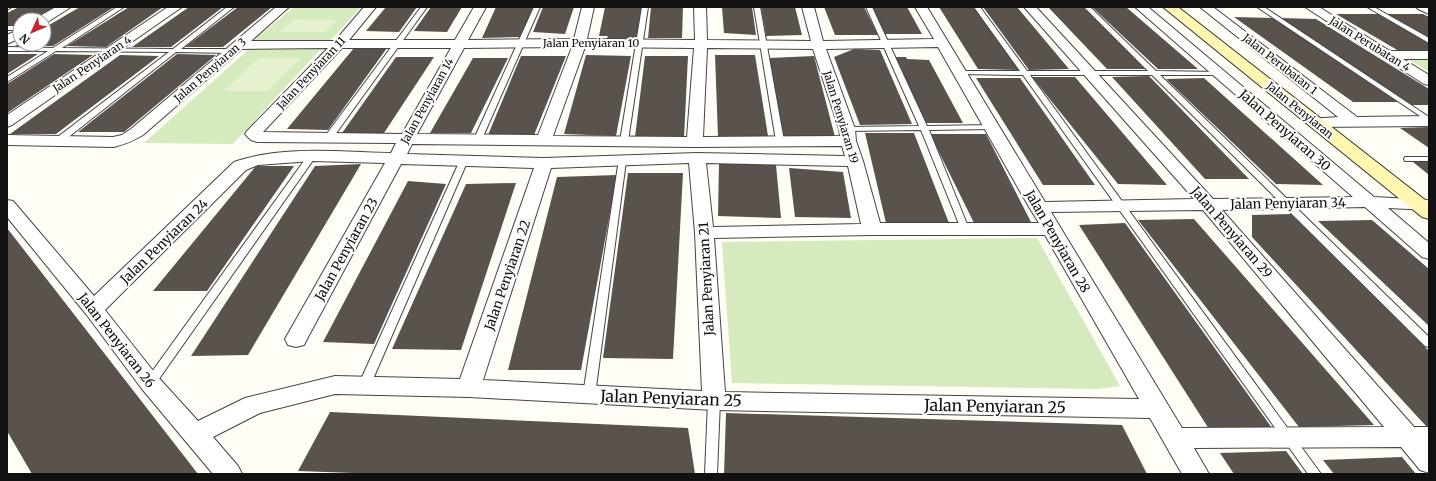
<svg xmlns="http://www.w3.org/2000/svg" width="1436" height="481" viewBox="0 0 1436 481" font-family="Merriweather,serif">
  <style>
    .green { fill: #d5ebbd }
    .pitch { fill: #e6f2cf }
    .building { fill: #5a524d }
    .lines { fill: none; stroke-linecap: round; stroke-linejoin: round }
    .lane-casing { stroke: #444; stroke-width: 2 }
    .street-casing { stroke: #444; stroke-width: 2 }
    .secondary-casing { stroke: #333; stroke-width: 2 }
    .lane { fill: #fff; fill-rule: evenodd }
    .street { fill: #fff; fill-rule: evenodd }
    .secondary { fill: #fff6b0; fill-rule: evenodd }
    .labels { text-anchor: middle; stroke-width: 4; stroke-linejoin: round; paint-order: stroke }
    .far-street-label { font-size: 11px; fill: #111; stroke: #fff }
    .street-label { font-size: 13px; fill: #111; stroke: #fff }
    .near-street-label { font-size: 16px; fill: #111; stroke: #fff }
  </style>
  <rect width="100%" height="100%" fill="#fffdf5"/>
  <path class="green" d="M294 7H361L331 40 253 41Z
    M322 48 233 144 144 143 249 49Z
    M1406 58H1429V72Z
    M1037 238 1120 386 1097 389 732 383 722 242Z"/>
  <path class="pitch" d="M294 19 337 20 325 32H280Z
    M259 58H301L268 91H223Z"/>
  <path class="building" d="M19 7H55L32 20H20V26H7V13Z
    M80 7H114L53 46H15L20 43V44H44V28Z
    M129 7H163L106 47 67 46Z
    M189 7H223L171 47H132Z
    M238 7H272L223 47H185Z
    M386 7H417L399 32 366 31Z
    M431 7H462L447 32 414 31Z
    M496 7H533L521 37 482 38Z
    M543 7H574L565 34 533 32Z
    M605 7H643L638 39 606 40 608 36H599Z
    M651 7H683L682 38H648Z
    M722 7H752L756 35 724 33Z
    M761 7H795L802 35 766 36Z
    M824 7H864L878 35H835Z
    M871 7H907L922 34H884Z
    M939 7H975L1021 70 978 69Z
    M983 7H1017L1069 69 1029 70Z
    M1048 7H1086L1148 69H1107Z
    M1092 7H1126L1198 69H1158Z
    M1336 14H1379L1429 43V54H1404Z
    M1384 14H1423L1429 17V38Z
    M1234 17 1273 18 1398 102H1353Z
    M1280 18 1316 19 1429 89V105H1412Z
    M354 48H387L328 130 287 129Z
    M854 49 880 50 912 124 860 125 834 57Z
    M7 54H38L7 74Z
    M54 54 93 55 7 113V84Z
    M177 54 216 55 124 132H78Z
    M120 55 159 56 56 134H10Z
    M586 55 631 56 616 136 564 134Z
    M715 55H755L768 136 718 137Z
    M521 56H566L534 135H488Z
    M645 56H688L684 138 635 137Z
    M814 56 835 137 782 138 769 58Z
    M396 57H434L384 133H342Z
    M894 57H906L907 59 929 60 963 123H924Z
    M473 58H508L471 133H430Z
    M1149 76 1249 179H1205L1112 77Z
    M1032 77H1075L1167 185 1118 184Z
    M976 78H1020L1095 185H1043Z
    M1204 78 1323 185 1276 184 1166 79Z
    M1429 127V148L1400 128Z
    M865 133H914L949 223H886Z
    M930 134H986L1031 222 974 223Z
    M1413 162H1429V175Z
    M719 163 776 165 781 218 718 216Z
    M361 164 248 355 191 356 315 166Z
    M256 166H294L207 291H153Z
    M789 168 843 172 851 218 795 217Z
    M628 173H683L673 359 603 358Z
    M617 175 581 370H508L557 177Z
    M408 181 446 184 374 344 323 342Z
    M516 183 461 350 392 349 466 184Z
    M1291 214 1429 351V426H1426L1252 237V215Z
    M1194 219 1374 425 1299 427 1138 220Z
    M1372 220 1429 269V326L1318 221Z
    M1125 223 1272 428 1209 429 1079 225Z
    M7 228 198 474H32L7 431Z
    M330 412 688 428 695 474H381L298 471Z
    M726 413 1122 425 1147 474H724Z
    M1286 451 1303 474H1234L1220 453Z
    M1402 457 1416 474H1334L1323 460Z"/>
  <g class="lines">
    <defs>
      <path id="lane" d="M7 7H12L7 10Z
        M117 7H124L62 48 173 49 227 7H234L181 49H232L235 51 232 53 176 52 61 143H55V139L169 52 56 51 7 82V77L48 51H7V47L53 48Z
        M421 7H427L332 139H326V135Z
        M534 7H540L482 139 481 141H475L474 139Z
        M642 7H648L628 141 624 143 620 141Z
        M754 7H760L784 141 780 143 776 141Z
        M866 7H872L927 126 992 125 996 127 992 129 929 130 969 229 968 231H962L961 229 921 130 847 131 843 129 847 127 919 126Z
        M974 7H980L1027 71H1148L1084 7H1090L1156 71 1220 72V74L1218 75H1160L1429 337V347L1425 346 1152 75H1030L1321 474H1308L1023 75 958 74 957 73 960 71H1020Z
        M1257 7H1264L1429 117V122Z
        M1367 7H1374L1429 38V43Z
        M7 26H20V30H7Z
        M309 154H312L316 156 154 386 150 387 146 386 144 383 146 380Z
        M1405 157H1429V161H1405L1404 159Z
        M461 158H467L468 160 370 386 368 389 364 390 360 389 358 386Z
        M619 159H622L626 161 595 395 593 398 589 399 585 398 583 395Z
        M714 397 718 398 720 401 717 474H705L708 401 710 398Z"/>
      <path id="street" d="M56 7H71L46 23H44V20H36L38 17Z
        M168 7H182L12 125 7 127V115Z
        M276 7H289L251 41H335L364 7H376L349 40H455L474 7H486L468 40 574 39 582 7H594L587 39 695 40 694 7H706L707 40 811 41 802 7H814L823 41 934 39 915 7H927L1045 202 1194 199 1024 7H1036L1213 199 1353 197 1135 7H1148L1374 197 1429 200V210L1388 208 1429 243V259L1422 257 1365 207 1222 210 1414 427H1429V473L1420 470 1401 447 1194 448 1209 474H1182L1150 418 714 410 469 397 335 394 260 413 213 437 238 466 242 474H213L142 389 86 314 7 217V200L13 201 94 296 234 162C282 145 341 152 391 153L396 143 257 142 251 140 245 134 247 131 328 48 242 49 143 135C133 141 125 144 114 147L7 145V135L113 137 122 135 131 129ZM572 47 538 135 417 134 464 48ZM585 47 694 48 687 137 553 136ZM938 47 1029 207 1039 223H880L863 161 856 141 855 129 826 49ZM342 48H451L402 134 263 132ZM707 48 813 49 839 129 840 136 703 137ZM412 144 695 147 842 146 845 156 697 153 544 158 407 154ZM312 161 385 163 285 339 288 345 296 347 304 345 307 339 401 164 534 168 460 379 335 376 245 398 198 421 158 377 105 310 246 170 258 165ZM689 163 695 233 702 391 483 380 551 168ZM706 163 848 166 861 224 713 227ZM1203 210 1384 427 1182 428 1051 212ZM872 235H1045L1139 399 725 392 714 238Z
        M1200 7H1213L1357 117 1429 116V126L1314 127 1309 125 1306 122 1309 119 1338 117Z
        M1305 7H1319L1390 51H1429V59H1403L1429 75V85L1424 84Z
        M1416 7H1429V14L1418 9Z
        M20 29V38L7 44V35Z"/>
      <path id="secondary" d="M1163 7H1178L1429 203V219L1422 217Z"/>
    </defs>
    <use href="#lane" class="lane-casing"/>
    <use href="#street" class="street-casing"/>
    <use href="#secondary" class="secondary-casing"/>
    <use href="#lane" class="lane"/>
    <use href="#street" class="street"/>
    <use href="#secondary" class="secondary"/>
  </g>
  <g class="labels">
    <g class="far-street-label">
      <text x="591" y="47">Jalan Penyiaran 10</text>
      <text transform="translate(1370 44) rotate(32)" y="4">Jalan Perubatan 4</text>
      <text transform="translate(92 64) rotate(-34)" y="4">Jalan Penyiaran 4</text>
      <text transform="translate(1280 64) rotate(38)" y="4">Jalan Perubatan 1</text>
      <text transform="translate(210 70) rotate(-41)" y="4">Jalan Penyiaran 3</text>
      <text transform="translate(311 73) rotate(-47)" y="4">Jalan Penyiaran 11</text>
      <text transform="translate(427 101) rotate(-61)" y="4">Jalan Penyiaran 14</text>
      <text transform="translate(1300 110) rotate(39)" y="4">Jalan Penyiaran</text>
      <text transform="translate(841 117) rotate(73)" y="4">Jalan Penyiaran 19</text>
    </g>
    <g class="street-label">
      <text transform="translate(1285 130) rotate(41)" y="5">Jalan Penyiaran 30</text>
      <text transform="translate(1288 203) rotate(-1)" y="5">Jalan Penyiaran 34</text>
      <text transform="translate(1232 232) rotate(49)" y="5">Jalan Penyiaran 29</text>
      <text transform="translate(164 241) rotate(-44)" y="5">Jalan Penyiaran 24</text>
      <text transform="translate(1058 241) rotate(60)" y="5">Jalan Penyiaran 28</text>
      <text transform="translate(346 249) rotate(-61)" y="5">Jalan Penyiaran 23</text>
      <text transform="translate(507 275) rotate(-71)" y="5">Jalan Penyiaran 22</text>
      <text transform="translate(706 279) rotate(-93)" y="5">Jalan Penyiaran 21</text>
      <text transform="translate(117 340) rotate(52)" y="5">Jalan Penyiaran 26</text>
    </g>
    <g class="near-street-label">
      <text transform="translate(671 398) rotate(2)" y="6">Jalan Penyiaran 25</text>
      <text transform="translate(995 406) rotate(1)" y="6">Jalan Penyiaran 25</text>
    </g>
  </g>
  <rect width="1436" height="481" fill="none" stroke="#111111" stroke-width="16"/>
  <g transform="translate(32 32) rotate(226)"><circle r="19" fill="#ffffff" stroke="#a0a0a0"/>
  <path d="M0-3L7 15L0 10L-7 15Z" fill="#c4262e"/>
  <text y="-6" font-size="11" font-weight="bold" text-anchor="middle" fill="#111111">N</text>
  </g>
</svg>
